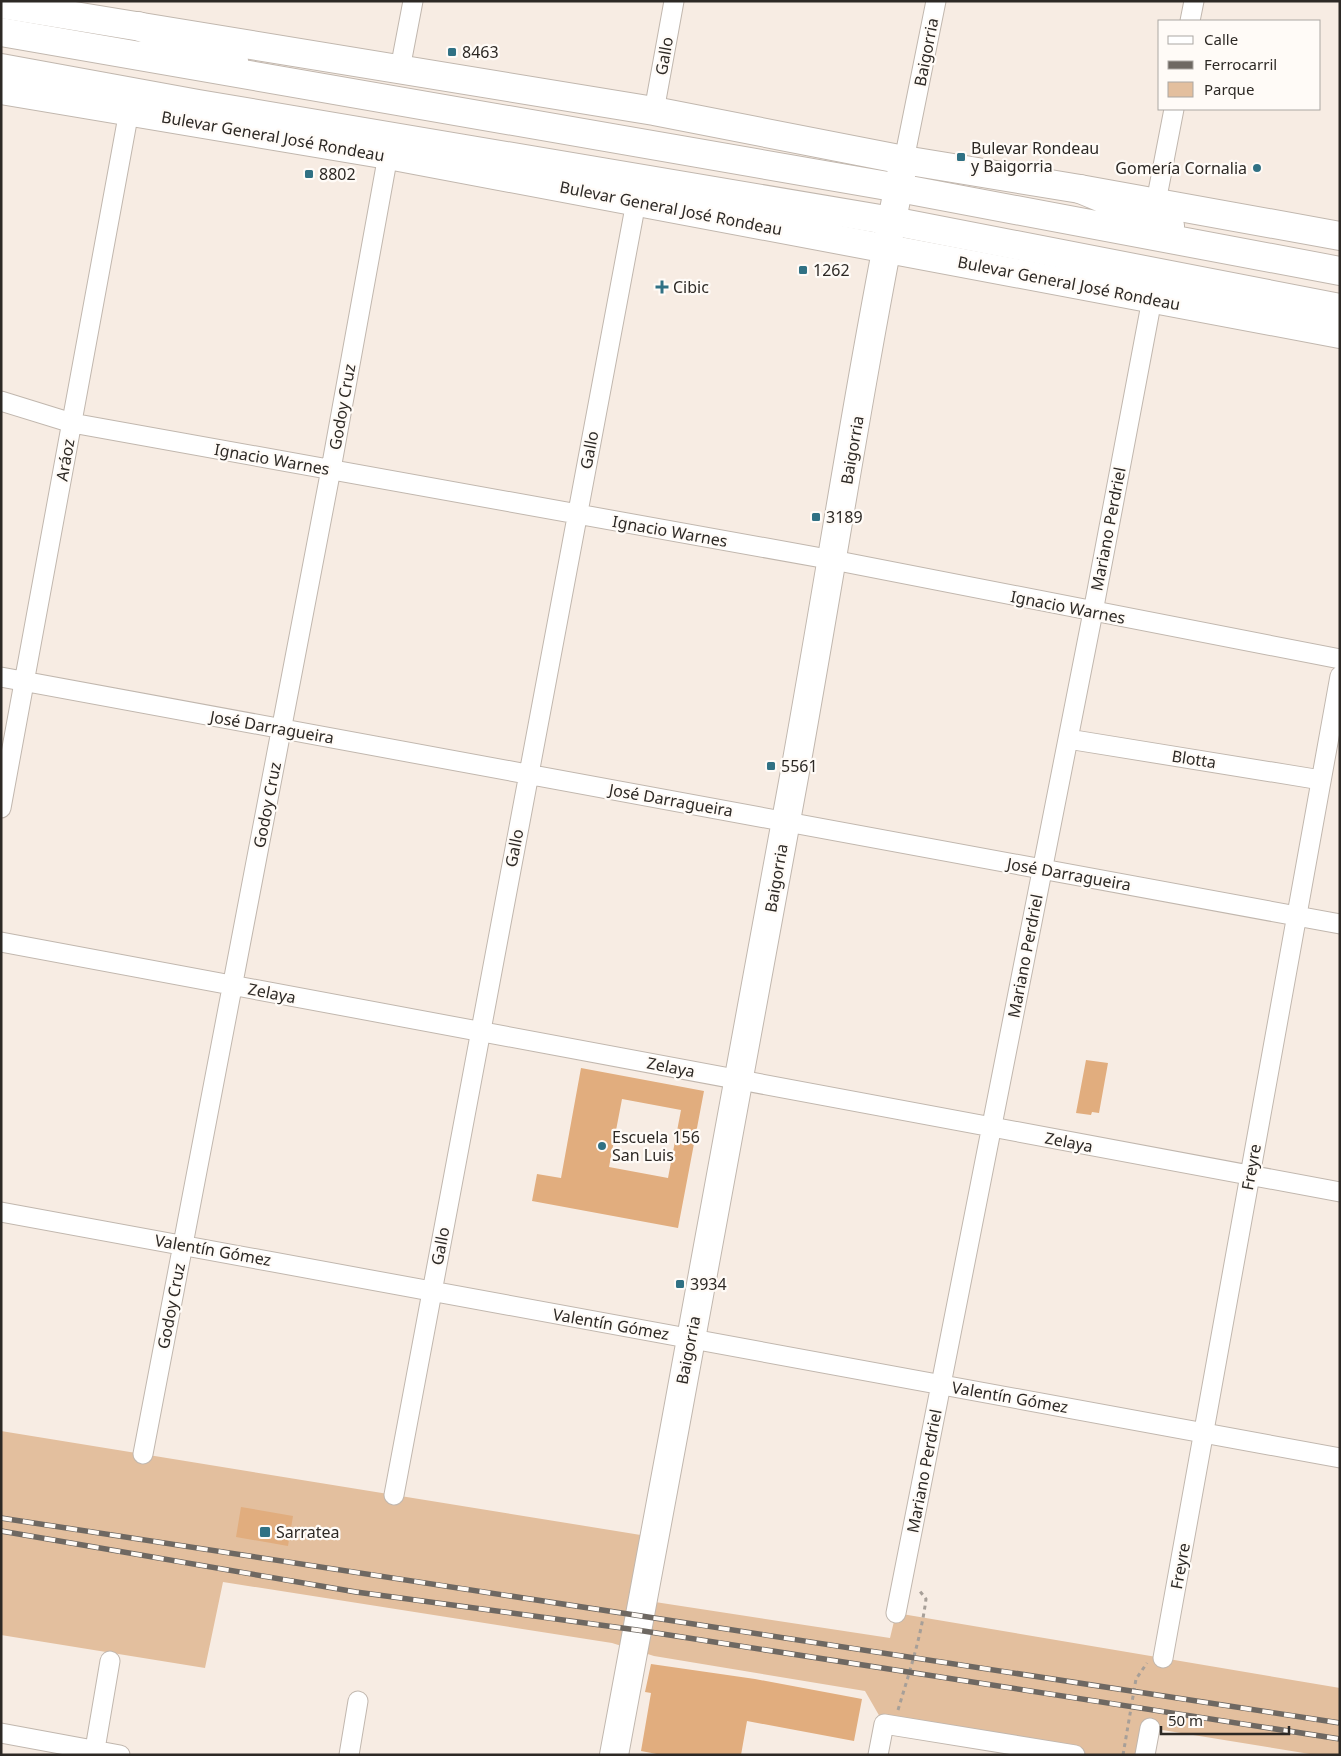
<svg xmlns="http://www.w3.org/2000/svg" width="1341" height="1756" viewBox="0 0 1341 1756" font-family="'Noto Sans',sans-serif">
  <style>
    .green { fill: #e3bf9e }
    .building { fill: #e1ad7e; fill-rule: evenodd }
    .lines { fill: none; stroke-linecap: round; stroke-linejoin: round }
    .street-casing { stroke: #c1b7ae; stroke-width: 21 }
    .secondary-casing { stroke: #c1b7ae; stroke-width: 30 }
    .primary-casing { stroke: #c1b7ae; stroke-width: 30 }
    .path { stroke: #a79f98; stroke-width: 3; stroke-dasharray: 4 4; stroke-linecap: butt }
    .street { stroke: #fff; stroke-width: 19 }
    .secondary { stroke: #fff; stroke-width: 28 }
    .primary { stroke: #fff; stroke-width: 28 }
    .rail-casing { stroke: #6e6862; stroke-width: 5.5 }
    .rail { stroke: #fffbf7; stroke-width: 4; stroke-dasharray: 11; stroke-linecap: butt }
    .poi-dot { fill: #307184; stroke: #fffbf7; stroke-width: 2 }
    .labels { text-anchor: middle; stroke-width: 4.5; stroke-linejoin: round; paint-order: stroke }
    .poi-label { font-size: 16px; fill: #2d2925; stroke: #fffbf7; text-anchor: start }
    .street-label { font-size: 16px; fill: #2d2925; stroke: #fffbf7 }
  </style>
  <rect width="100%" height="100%" fill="#f7ece3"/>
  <path class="green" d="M1 1431 653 1537 642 1600 890 1638 896 1613 1340 1688V1755H1316L1150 1728 1145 1755H1075L884 1724 865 1691 654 1656 612 1643 223 1582 205 1668 1 1635Z"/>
  <path class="building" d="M1086 1060 1108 1063 1099 1113 1092 1112 1091 1115 1076 1113Z
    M581 1068 704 1091 678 1228 532 1201 537 1174 561 1178ZM622 1099 681 1110 668 1178 609 1167Z
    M241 1507 293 1516 288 1546 236 1537Z
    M651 1664 755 1679 862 1699 854 1741 747 1721 741 1755H662L641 1751 651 1693 645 1692Z"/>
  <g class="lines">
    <defs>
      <path id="street" d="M1190 21 1194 1
        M400 69 413 1
        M654 111 674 1
        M904 160 936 1
        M1156 202 1174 109
        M1 401 72 423 833 560 1340 659
        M1 677 1340 924
        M1068 739 1321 780
        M1 808 129 111
        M1 942 1340 1192
        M1 1212 1340 1458
        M143 1454 331 469 388 155
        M394 1495 636 202
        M896 1613 1093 612 1152 299
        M1163 1658 1340 676
        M1 1733 120 1755
        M94 1755 110 1661
        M349 1755 358 1701
        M878 1755 884 1724 1075 1755
        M1145 1755 1150 1728"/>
      <path id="secondary" d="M1 4 654 111 904 160 1080 189 1340 236
        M1 90 388 155 1340 334
        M614 1755C674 1429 736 1104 794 777 831 572 862 365 904 160"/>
      <path id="primary" d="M138 26 234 61
        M1 32 899 188 1340 271
        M1 68 198 104 892 221 1340 308
        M557 167 591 193
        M1080 189 1170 226"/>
    </defs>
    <use href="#street" class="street-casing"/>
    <use href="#secondary" class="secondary-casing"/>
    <use href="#primary" class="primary-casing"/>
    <path class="path" d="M898 1710C909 1673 921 1638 926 1599L919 1590
      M1123 1755 1136 1679 1147 1663"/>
    <use href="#street" class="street"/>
    <use href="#secondary" class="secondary"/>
    <use href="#primary" class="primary"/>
    <defs>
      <path id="rail" d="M1 1518 1340 1723
        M1 1531 356 1592 637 1630 1340 1739"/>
    </defs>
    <use href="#rail" class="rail-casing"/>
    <use href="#rail" class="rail"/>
  </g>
  <g class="poi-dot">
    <rect x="447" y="47" width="10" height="10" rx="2.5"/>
    <rect x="956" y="152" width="10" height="10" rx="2.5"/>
    <circle cx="1257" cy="168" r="5"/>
    <rect x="304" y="169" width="10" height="10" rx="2.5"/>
    <rect x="798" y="265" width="10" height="10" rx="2.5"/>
    <path d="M659.5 279.5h5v5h5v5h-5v5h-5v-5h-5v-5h5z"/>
    <rect x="811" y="512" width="10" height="10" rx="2.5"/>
    <rect x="766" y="761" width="10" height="10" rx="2.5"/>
    <circle cx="602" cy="1146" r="5"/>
    <rect x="675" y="1279" width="10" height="10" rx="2.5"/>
    <rect x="259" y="1526" width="12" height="12" rx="2.5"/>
  </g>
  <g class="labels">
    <g class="poi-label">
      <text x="462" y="58">8463</text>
      <text x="971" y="154">Bulevar Rondeau<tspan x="971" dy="18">y Baigorria</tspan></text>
      <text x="1247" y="174" text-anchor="end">Gomería Cornalia</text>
      <text x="319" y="180">8802</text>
      <text x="813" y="276">1262</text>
      <text x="673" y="293">Cibic</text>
      <text x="826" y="523">3189</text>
      <text x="781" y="772">5561</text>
      <text x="612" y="1143">Escuela 156<tspan x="612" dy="18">San Luis</tspan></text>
      <text x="690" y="1290">3934</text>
      <text x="276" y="1538">Sarratea</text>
    </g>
    <g class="street-label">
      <text transform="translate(926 52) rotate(-79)" y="6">Baigorria</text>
      <text transform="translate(664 56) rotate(-80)" y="6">Gallo</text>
      <text transform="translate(273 136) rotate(10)" y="6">Bulevar General José Rondeau</text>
      <text transform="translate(671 208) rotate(11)" y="6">Bulevar General José Rondeau</text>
      <text transform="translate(1069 283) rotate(11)" y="6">Bulevar General José Rondeau</text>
      <text transform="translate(342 407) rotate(-80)" y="6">Godoy Cruz</text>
      <text transform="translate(589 450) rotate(-79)" y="6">Gallo</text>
      <text transform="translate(852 450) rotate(-80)" y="6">Baigorria</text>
      <text transform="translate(272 459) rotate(10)" y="6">Ignacio Warnes</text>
      <text transform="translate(65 460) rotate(-80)" y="6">Aráoz</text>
      <text transform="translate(1108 529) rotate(-79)" y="6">Mariano Perdriel</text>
      <text transform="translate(670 531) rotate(10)" y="6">Ignacio Warnes</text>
      <text transform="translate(1068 607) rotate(11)" y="6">Ignacio Warnes</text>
      <text transform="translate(272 727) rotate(10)" y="6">José Darragueira</text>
      <text transform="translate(1194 759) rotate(9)" y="6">Blotta</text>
      <text transform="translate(671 800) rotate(10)" y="6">José Darragueira</text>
      <text transform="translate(267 805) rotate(-79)" y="6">Godoy Cruz</text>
      <text transform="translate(514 848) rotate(-79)" y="6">Gallo</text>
      <text transform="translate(1069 874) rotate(10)" y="6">José Darragueira</text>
      <text transform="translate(776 878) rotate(-80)" y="6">Baigorria</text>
      <text transform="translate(1025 956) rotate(-79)" y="6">Mariano Perdriel</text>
      <text transform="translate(272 993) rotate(11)" y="6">Zelaya</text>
      <text transform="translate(671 1067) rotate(11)" y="6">Zelaya</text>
      <text transform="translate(1069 1142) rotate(11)" y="6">Zelaya</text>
      <text transform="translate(1251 1167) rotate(-80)" y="6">Freyre</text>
      <text transform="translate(440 1246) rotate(-79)" y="6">Gallo</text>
      <text transform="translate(213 1250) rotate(10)" y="6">Valentín Gómez</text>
      <text transform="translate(171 1306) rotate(-79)" y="6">Godoy Cruz</text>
      <text transform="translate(611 1324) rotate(10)" y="6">Valentín Gómez</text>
      <text transform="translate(688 1350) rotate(-79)" y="6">Baigorria</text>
      <text transform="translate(1010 1397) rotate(10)" y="6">Valentín Gómez</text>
      <text transform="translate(924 1471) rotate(-79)" y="6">Mariano Perdriel</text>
      <text transform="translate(1180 1566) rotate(-80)" y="6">Freyre</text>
    </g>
  </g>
  <rect width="1341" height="1756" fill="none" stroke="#2d2925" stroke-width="5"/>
  <rect x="1158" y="20" width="162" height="90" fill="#fffbf7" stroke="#aba7a3"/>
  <rect x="1168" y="36" width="25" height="8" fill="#ffffff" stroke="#aba7a3"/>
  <text x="1204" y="45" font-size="15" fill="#2d2925">Calle</text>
  <rect x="1168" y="61" width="25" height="8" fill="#6e6862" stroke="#aba7a3"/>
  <text x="1204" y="70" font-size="15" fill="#2d2925">Ferrocarril</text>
  <rect x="1168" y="82" width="25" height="15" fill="#e3bf9e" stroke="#aba7a3"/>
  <text x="1204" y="95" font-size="15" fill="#2d2925">Parque</text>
  <path d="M1161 1726v8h128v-8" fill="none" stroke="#2d2925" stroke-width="2.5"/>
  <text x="1168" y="1726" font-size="15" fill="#2d2925" stroke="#fffbf7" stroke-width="4" paint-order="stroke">50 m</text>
</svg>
